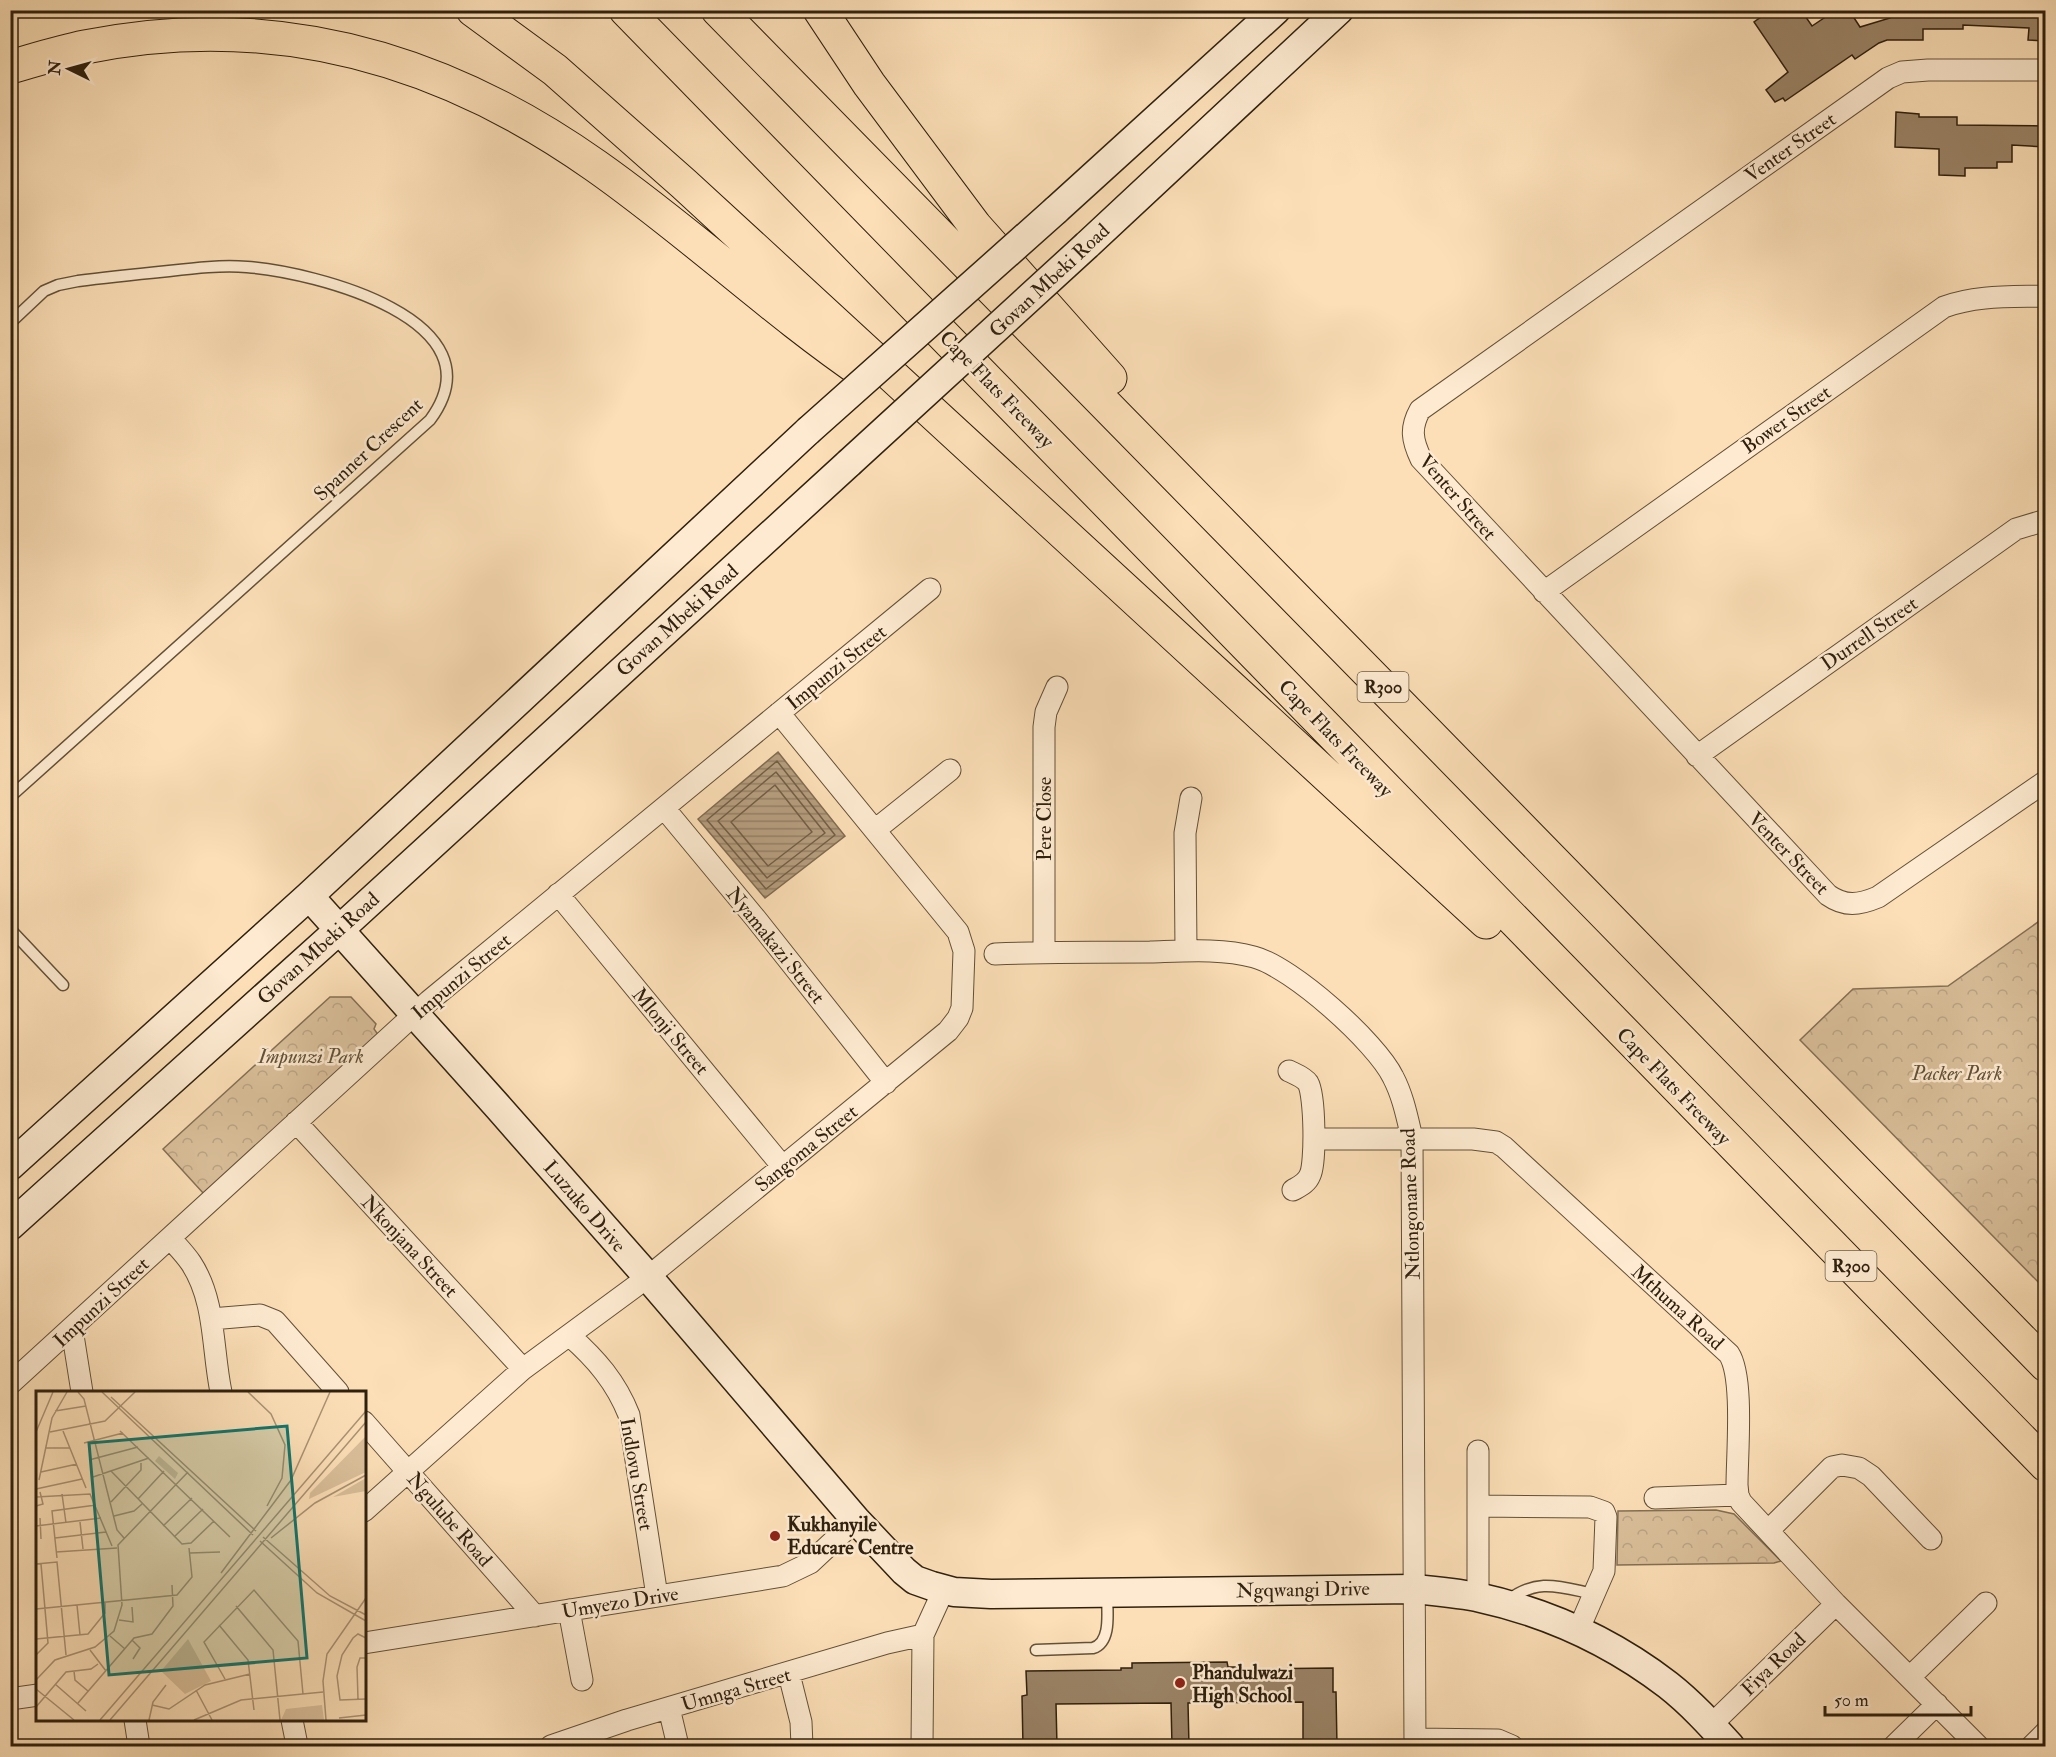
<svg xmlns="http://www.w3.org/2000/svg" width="2056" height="1757" viewBox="0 0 2056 1757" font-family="'IM FELL Double Pica',serif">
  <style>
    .park { fill: url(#park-crowns); stroke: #847054; stroke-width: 1.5 }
    .water { fill: url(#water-rules); stroke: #806c51; stroke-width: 1.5 }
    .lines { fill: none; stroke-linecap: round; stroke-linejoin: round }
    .shore { stroke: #725f46; stroke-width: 1.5 }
    .building { fill: #9a8366; stroke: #2f200e; stroke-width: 1.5 }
    .lane-casing { stroke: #625038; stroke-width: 13 }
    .street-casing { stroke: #625038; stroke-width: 23 }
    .secondary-casing { stroke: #2f200e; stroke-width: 31 }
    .highway-casing { stroke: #2f200e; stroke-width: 35 }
    .lane { stroke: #fdead0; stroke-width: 10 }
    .street { stroke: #fdead0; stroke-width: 21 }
    .secondary { stroke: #fdead0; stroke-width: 28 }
    .highway { stroke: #fcdfb7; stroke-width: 33 }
    .secondary-bridge-casing { stroke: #2f200e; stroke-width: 31; stroke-linecap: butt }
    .secondary-bridge { stroke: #fdead0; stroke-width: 28 }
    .poi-dot { fill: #8f2418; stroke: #fdead0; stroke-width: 2 }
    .labels { text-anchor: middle; stroke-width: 5; stroke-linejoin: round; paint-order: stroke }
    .shield { fill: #fdead0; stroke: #6d5d48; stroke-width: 1.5 }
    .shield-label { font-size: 18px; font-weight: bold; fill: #2f200e }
    .street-label { font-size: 20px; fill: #2f200e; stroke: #fdead0 }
    .park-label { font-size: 20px; font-style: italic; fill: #625038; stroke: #fdead0 }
    .poi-label { font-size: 20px; font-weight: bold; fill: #2f200e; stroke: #fdead0; text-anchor: start }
    .inset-road { fill: none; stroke: #aa9373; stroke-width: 1.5 }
    .view { fill: #0f766e; fill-opacity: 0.15; stroke: #0f766e; stroke-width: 3 }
    .inset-edge { fill: none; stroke: #2f200e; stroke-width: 3 }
  </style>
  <defs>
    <pattern id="park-crowns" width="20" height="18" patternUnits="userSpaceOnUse" patternTransform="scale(1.5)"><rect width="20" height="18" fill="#d9bf9a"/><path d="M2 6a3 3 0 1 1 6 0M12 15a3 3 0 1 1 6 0" fill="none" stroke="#bba484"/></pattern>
    <pattern id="water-rules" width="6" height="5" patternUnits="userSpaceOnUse" patternTransform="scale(1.5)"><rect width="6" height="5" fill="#b69e7e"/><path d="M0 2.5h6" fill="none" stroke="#948066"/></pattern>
  </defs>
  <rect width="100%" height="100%" fill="#fcdfb7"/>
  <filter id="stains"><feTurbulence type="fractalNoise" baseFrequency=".00333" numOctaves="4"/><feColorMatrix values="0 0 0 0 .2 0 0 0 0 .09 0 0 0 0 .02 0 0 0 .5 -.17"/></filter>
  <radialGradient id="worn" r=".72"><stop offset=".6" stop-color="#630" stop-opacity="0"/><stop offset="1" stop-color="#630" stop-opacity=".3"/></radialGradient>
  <path class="park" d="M2045 917V1289L1800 1040 1853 989 1948 986Z
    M330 997H351L376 1024 374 1029 379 1036 204 1194 163 1149Z
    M1716 1510 1734 1514 1781 1561 1774 1563 1617 1565 1618 1511Z"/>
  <path class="water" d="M778 752 845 836 765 898 698 819Z"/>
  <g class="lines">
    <path class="shore" d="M777 761 835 835 766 889 707 820Z
      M776 772 825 833 767 878 718 821Z
      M775 785 812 832 768 866 731 822Z"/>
  </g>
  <path class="building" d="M1771 10H1801L1812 26 1836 10H1849L1860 27 1890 18V10H2046V41L2028 40 2029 28 1963 25V29H1923V40H1887L1879 43 1855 59 1852 55 1785 101 1783 98 1775 102 1766 90 1788 72 1754 22Z
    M1896 112 1919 114V117H1957V125L2046 126V147L2012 145V162H1997V168H1965V176L1939 175V149L1895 147Z
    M1227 1662 1228 1667H1238V1669L1333 1668V1692H1336L1337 1746H1303V1702L1188 1703 1189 1746H1172L1171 1703 1056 1704 1057 1746H1023L1022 1696 1027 1695 1026 1671 1121 1670V1668H1132V1663Z"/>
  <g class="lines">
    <defs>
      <path id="lane" d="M10 323 44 291 58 285 78 281C109 277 139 274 169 271 195 268 221 265 247 267 314 272 504 320 430 420L10 797
        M10 929 63 985
        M1507 1601C1538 1577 1560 1587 1594 1594
        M1036 1650 1093 1648C1112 1642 1107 1611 1107 1595"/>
      <path id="street" d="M2046 70H1928L1902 72 1888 78 1420 410C1410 428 1412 440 1421 459L1828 895C1845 907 1859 905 1878 897L2046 781
        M1544 592 1944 307C1976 295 2011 297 2046 296
        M1697 756 2016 529 2046 520
        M664 808 756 919 886 1083
        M875 830 950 770
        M558 894 783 1167
        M1186 951 1185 833 1191 798
        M1044 952V727L1046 712 1057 687
        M995 954C1047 952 1098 952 1150 952 1184 951 1222 948 1254 957 1292 967 1376 1042 1393 1077 1403 1096 1407 1117 1412 1138L1415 1746
        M1289 1071C1295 1074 1304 1077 1308 1083 1315 1095 1316 1163 1310 1175 1307 1183 1300 1186 1293 1190
        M296 1122 523 1369
        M1314 1139H1473L1496 1142 1504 1147 1729 1354C1744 1377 1737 1454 1737 1485L1738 1495 1741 1502 1836 1604 1978 1746
        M170 1238C177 1246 185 1254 191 1263 216 1301 212 1349 221 1392
        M211 1319 260 1315 275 1321 338 1392
        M72 1329 82 1392
        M570 1336C596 1359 616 1382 629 1415L657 1596
        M10 1384 429 1001 930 589
        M364 1422 535 1616
        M1655 1498 1738 1495
        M1478 1506 1590 1507 1604 1512 1606 1517 1604 1571 1578 1631
        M364 1511 523 1369 648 1277 948 1031 958 1018 962 1008 964 951 958 932 779 713
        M1768 1531 1832 1467 1842 1465 1859 1468 1871 1476 1931 1539
        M1478 1597V1451
        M569 1610 582 1680
        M364 1643 783 1576 810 1563 856 1520
        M789 1674 801 1722 802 1746
        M1910 1677 1986 1603
        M10 1699 38 1695
        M669 1708 678 1746
        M135 1720 139 1746
        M292 1720 297 1745
        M1711 1725 1836 1604
        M1415 1739 1498 1740 1512 1746
        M551 1746 627 1720 887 1643 923 1635
        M922 1746 923 1635 944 1589
        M1894 1746 1937 1704
        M2032 1746 2046 1732"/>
      <path id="secondary" d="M1056 210 1276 10
        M1087 245 1339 10
        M309 896 499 1108 648 1277 856 1520 904 1571 915 1580 932 1586 954 1592 991 1594 1414 1589C1435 1591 1456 1593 1477 1597 1546 1612 1612 1642 1668 1685 1691 1703 1711 1725 1730 1746
        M10 1166 309 896 808 431
        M10 1226 339 930 849 463"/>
      <path id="highway" d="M473 10 555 70 684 184 1486 922
        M626 10 2046 1465
        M718 10 1419 724 2046 1365
        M820 10 869 84 975 226 1110 378
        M10 67C35 60 60 52 85 47 273 9 442 57 596 166 690 232 773 311 867 375"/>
    </defs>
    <use href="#lane" class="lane-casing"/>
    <use href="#street" class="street-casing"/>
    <use href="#secondary" class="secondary-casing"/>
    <use href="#highway" class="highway-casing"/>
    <use href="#lane" class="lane"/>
    <use href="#street" class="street"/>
    <use href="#secondary" class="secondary"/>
    <use href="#highway" class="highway"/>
    <defs>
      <path id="secondary-bridge" d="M808 431 1056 210
        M849 463 1087 245"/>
    </defs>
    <use href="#secondary-bridge" class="secondary-bridge-casing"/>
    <use href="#secondary-bridge" class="secondary-bridge"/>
  </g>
  <g class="poi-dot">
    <circle cx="775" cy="1536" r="6"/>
    <circle cx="1180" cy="1683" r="6"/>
  </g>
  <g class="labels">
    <g class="shield">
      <rect x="1357.5" y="672" width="51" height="30" rx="4.5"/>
      <rect x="1825.5" y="1251" width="51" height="30" rx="4.5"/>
    </g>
    <g class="shield-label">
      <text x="1383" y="693">R300</text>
      <text x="1851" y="1272">R300</text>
    </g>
    <g class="street-label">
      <text transform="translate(1790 147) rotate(-35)" y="7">Venter Street</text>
      <text transform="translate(1049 280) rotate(-43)" y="7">Govan Mbeki Road</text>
      <text transform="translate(997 389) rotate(46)" y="7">Cape Flats Freeway</text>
      <text transform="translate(1786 419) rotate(-35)" y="7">Bower Street</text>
      <text transform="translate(368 449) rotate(-43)" y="7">Spanner Crescent</text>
      <text transform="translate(1458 497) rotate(49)" y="7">Venter Street</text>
      <text transform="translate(677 620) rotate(-42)" y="7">Govan Mbeki Road</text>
      <text transform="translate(1869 633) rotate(-35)" y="7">Durrell Street</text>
      <text transform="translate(836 667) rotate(-39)" y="7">Impunzi Street</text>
      <text transform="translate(1336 738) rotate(46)" y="7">Cape Flats Freeway</text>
      <text transform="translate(1044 819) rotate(-90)" y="7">Pere Close</text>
      <text transform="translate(1789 853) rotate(46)" y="7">Venter Street</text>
      <text transform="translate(776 945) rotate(51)" y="7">Nyamakazi Street</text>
      <text transform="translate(318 948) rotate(-42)" y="7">Govan Mbeki Road</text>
      <text transform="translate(461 976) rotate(-40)" y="7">Impunzi Street</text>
      <text transform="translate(671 1031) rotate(50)" y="7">Mlonji Street</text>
      <text transform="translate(1674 1086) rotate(46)" y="7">Cape Flats Freeway</text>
      <text transform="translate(806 1148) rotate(-39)" y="7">Sangoma Street</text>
      <text transform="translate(1410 1204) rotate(-92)" y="7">Ntlongonane Road</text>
      <text transform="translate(585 1206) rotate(49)" y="7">Luzuko Drive</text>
      <text transform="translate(410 1246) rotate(47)" y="7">Nkonjana Street</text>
      <text transform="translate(101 1302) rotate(-43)" y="7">Impunzi Street</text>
      <text transform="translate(1678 1307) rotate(42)" y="7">Mthuma Road</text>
      <text transform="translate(637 1474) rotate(80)" y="7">Indlovu Street</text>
      <text transform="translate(450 1519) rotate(49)" y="7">Ngulube Road</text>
      <text transform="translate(1303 1589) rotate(-1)" y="7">Ngqwangi Drive</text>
      <text transform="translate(620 1602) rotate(-9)" y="7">Umyezo Drive</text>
      <text transform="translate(1773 1664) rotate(-44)" y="7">Fiya Road</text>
      <text transform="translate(736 1689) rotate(-16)" y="7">Umnga Street</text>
    </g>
    <g class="park-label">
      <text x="311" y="1063">Impunzi Park</text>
      <text x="1957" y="1080">Packer Park</text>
    </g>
    <g class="poi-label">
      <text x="787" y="1531">Kukhanyile<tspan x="787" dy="23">Educare Centre</tspan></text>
      <text x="1192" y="1679">Phandulwazi<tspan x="1192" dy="23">High School</tspan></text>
    </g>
  </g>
  <g transform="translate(36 1391)">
    <rect width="330" height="330" fill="#fcdfb7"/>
    <path d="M330 45V81L273 108 274 102ZM330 87V100L297 106Z" fill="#d9bf9a"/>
    <path d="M123 65 142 82 139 88 119 70ZM152 248 175 290 149 303 125 280ZM286 314 288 329H245L250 318Z" fill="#d9bf9a"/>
    <path class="inset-road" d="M42 1 48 8 81 139 88 147M66 1 217 144M212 1 235 23 249 54 246 87 231 115M75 6 220 140M19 20 50 15M27 40 50 97M84 40 194 146M0 41 17 1M14 41 69 30 99 1M48 52 87 42M9 57H34M53 69 102 56M75 80 146 153 155 152 178 130M5 81 41 73M57 86 113 67M3 89 16 27 31 1M0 98 46 88M26 103 30 132M0 106 54 103 76 155M102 108 128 80M75 111 105 79V72M0 115 7 113 4 101M78 125 98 120 106 113M4 127 5 148M44 131 47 158M0 135 65 127M127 135 156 107M138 146 167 118M227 146 294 205 330 224M19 147 70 141M235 147 279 112 330 84M224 150 281 202 330 230M20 161 81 157M154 162 184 161M21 167 16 120 60 114M0 173 21 171 30 264M185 182 255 89 294 1M41 214 44 244M200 215 237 259 244 329M0 218 141 204 156 186 153 157M83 229 97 231 96 216M183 234 212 269 218 319M74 245 89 258M330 247 322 243 317 247 306 264 301 285 304 309 330 308M0 248 52 243 69 222V212M96 249 104 257 97 268M54 259 70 280M0 264 12 252 5 173M38 280 39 289 52 300M189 288 168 251 218 199 262 250 267 303M0 289 19 269 59 256 78 240 86 214 82 154 152 81M19 293 50 320M0 298 38 329M160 299 176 329M322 308 321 276 324 267H330M42 312 98 247 116 243 137 215 136 194M116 314 133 318 169 294 214 283M0 316 30 281 55 278 62 273M303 327 330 324M64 329 330 20M74 329 330 31M113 329 117 311 130 294M158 329 205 309 287 301M290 329 287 290 291 263 330 207"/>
    <path class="view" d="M251 35 271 267 73 284 53 52Z"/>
    <rect width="330" height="330" class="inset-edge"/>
  </g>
  <rect width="2056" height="1757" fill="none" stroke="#fcdfb7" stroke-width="36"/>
  <rect x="12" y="12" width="2032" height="1733" fill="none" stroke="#2f200e" stroke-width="3"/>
  <rect x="18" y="18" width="2020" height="1721" fill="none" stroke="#2f200e" stroke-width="1.5"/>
  <g transform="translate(69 69) rotate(275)" stroke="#fdead0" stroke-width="4.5" paint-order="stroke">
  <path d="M0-4.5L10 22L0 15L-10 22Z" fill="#2f200e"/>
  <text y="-9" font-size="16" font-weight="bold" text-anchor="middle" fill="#2f200e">N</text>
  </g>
  <path d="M1825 1706v9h146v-9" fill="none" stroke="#2f200e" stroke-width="3"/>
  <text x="1834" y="1706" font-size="18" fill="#2f200e" stroke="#fdead0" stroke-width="4.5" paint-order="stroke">50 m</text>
  <rect width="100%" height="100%" filter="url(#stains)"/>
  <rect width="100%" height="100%" fill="url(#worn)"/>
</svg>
